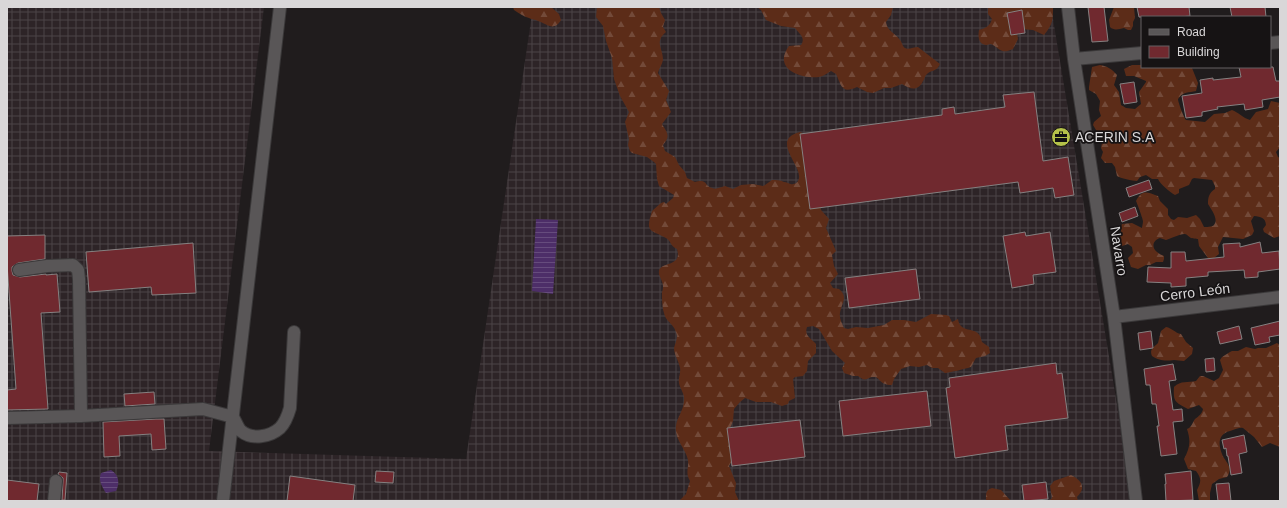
<svg xmlns="http://www.w3.org/2000/svg" width="1287" height="508" viewBox="0 0 1287 508" font-family="Helvetica,sans-serif">
  <style>
    .industrial { fill: url(#industrial-grid) }
    .forest { fill: url(#forest-firs) }
    .water { fill: url(#water-rules) }
    .building { fill: #70292f; stroke: #858181 }
    .lines { fill: none; stroke-linecap: round; stroke-linejoin: round }
    .minor-casing { stroke: #3b393a; stroke-width: 14 }
    .minor { stroke: #595657; stroke-width: 12 }
    .labels { text-anchor: middle; stroke-width: 3.5; stroke-linejoin: round; paint-order: stroke }
    .poi-label { font-size: 14px; fill: #d9d7d8; stroke: #161314; text-anchor: start }
    .street-label { font-size: 14px; fill: #d9d7d8; stroke: #161314 }
  </style>
  <defs>
    <pattern id="industrial-grid" width="8" height="8" patternUnits="userSpaceOnUse"><rect width="8" height="8" fill="#2d2427"/><path d="M0 4h8M4 0v8" fill="none" stroke="#4b4346"/></pattern>
    <pattern id="forest-firs" width="22" height="20" patternUnits="userSpaceOnUse"><rect width="22" height="20" fill="#5c2c18"/><path d="M5 1l3.5 6h-7zM16 11l3.5 6h-7z" fill="#734a39"/></pattern>
    <pattern id="water-rules" width="6" height="5" patternUnits="userSpaceOnUse"><rect width="6" height="5" fill="#4d2e68"/><path d="M0 2.5h6" fill="none" stroke="#664c7d"/></pattern>
  </defs>
  <rect width="100%" height="100%" fill="#201c1d"/>
  <path class="industrial" d="M7 7H264L209 451 466 459 533 7H1051L1133 501H7Z"/>
  <path class="forest" d="M513 7H551L559 14 561 20C554 32 547 24 538 21 535 19 532 20 529 18 524 17 519 13 514 10Z
    M597 7H659L661 13 665 20 663 27 666 32C654 42 663 48 663 60 662 65 659 68 658 73L669 91 666 100 671 112 662 124C667 133 671 135 663 145L665 151 675 157 679 165 685 172 687 178 695 182C708 178 704 186 712 188 716 190 721 187 725 186L733 189 741 185 753 184 763 186 765 185 772 180C776 180 780 180 784 182 787 182 790 185 793 184 795 184 797 183 798 181 806 168 768 140 800 132L805 134 814 193 821 210 829 219 826 228 836 251 832 255 834 266 838 274 830 283 833 288 839 289C849 297 841 304 840 313 839 318 842 324 844 328L848 329 856 327 868 328 884 325 892 320H904L916 322 931 314 946 315 949 316 952 322 958 319C960 334 975 326 980 336 981 337 981 340 982 342L989 347 990 353 985 356 976 358C974 361 973 364 971 367 969 368 948 373 945 373L938 368H932L927 365 919 367 910 366 901 369 894 379 892 385C879 385 880 377 874 377 866 377 867 383 858 376H853L844 373 842 368 845 363 832 351 819 329 813 326 807 327C804 336 811 338 816 344V353L808 361 807 371 803 376 795 377 793 379 795 398 789 401 788 404 782 406 771 402H756L745 398 740 402 734 409 733 421 728 433 734 457 729 466 736 483 735 492 739 501H679L686 494 690 481C685 473 689 468 688 460 686 449 674 439 676 426 677 417 684 410 684 400 685 394 680 389 679 383 678 378 681 373 680 368 679 361 674 355 674 348 675 344 677 340 677 336 675 323 666 323 664 313 662 307 662 298 662 292 663 290 663 288 663 286 663 282 660 278 659 274 657 260 683 269 677 249 670 246 672 242 666 238 650 229 645 233 652 211L661 203 664 202 666 204 673 198 674 195 659 186 657 179 656 164 654 162 647 157 632 153 630 151 628 145 629 139 625 122 629 112 620 96 614 79 612 58 606 41 603 26 596 17Z
    M757 7H893L891 15 886 22C887 31 895 33 900 40 902 42 902 46 905 48 908 50 914 47 918 47L940 64C936 73 931 69 926 75 924 78 925 79 923 81 918 92 910 89 902 84L891 88H884L873 93 867 92 857 87C841 95 841 84 836 74L831 71C827 73 824 76 819 77 801 79 772 69 789 46L801 45C806 37 799 34 795 28L781 26 766 20 761 10Z
    M988 7H1053C1053 20 1053 24 1044 35L1033 30 1021 29 1017 33 1018 39 1013 49C1002 54 1001 50 993 45 989 43 990 45 986 45 978 44 978 36 979 30 986 28 990 26 992 19L988 14Z
    M1114 7H1134L1135 18 1133 22V26L1131 30H1128L1124 28C1119 29 1114 31 1110 27L1109 20Z
    M1100 65C1107 66 1112 69 1117 75L1114 85 1119 92 1121 105 1126 108 1135 109 1141 104 1139 92 1146 82V81L1134 76H1126L1124 69 1132 65H1142V67H1191L1192 68 1198 83 1196 91C1189 93 1183 91 1178 99 1178 102 1184 118 1186 120L1205 122 1214 114 1225 113 1232 110C1238 112 1243 118 1250 120L1256 112 1268 109 1271 101 1280 103V147L1276 152 1278 157 1280 158V236L1274 238 1264 232 1263 229 1266 225C1265 217 1261 217 1254 216L1251 221 1254 231 1252 235 1243 239 1223 237 1218 247 1219 254 1214 258H1208L1199 246 1198 239C1197 239 1191 238 1191 238 1189 237 1187 234 1185 234 1182 233 1169 239 1166 240L1160 238C1153 240 1151 247 1157 252 1159 254 1162 255 1164 256V259L1163 262H1156L1150 265H1146L1138 269 1131 267 1128 258 1133 253 1132 247 1128 244 1122 246 1118 243 1117 238 1121 235V227L1122 224 1132 223 1142 228C1142 226 1143 224 1143 221 1143 219 1137 203 1136 201 1142 189 1147 192 1158 196L1160 201 1168 209V215L1171 219 1174 220 1178 217 1187 218 1196 215 1200 219 1204 227C1206 227 1212 227 1214 225 1219 219 1211 209 1208 204 1208 197 1209 193 1215 189V186L1212 180 1194 178 1192 179 1189 185 1179 189V193L1175 195C1170 192 1160 184 1158 179H1152L1146 175 1140 177 1137 181C1133 181 1120 178 1117 176L1115 167 1112 163H1105L1101 158 1103 152 1101 148 1103 138 1099 135 1093 125 1094 122 1101 116 1099 110 1100 101 1096 94 1089 90V87L1092 67Z
    M1166 327C1172 328 1175 333 1181 334L1186 342 1193 348 1192 354 1184 361C1180 361 1177 360 1174 360 1165 361 1160 361 1152 356 1149 349 1154 347 1158 343L1161 331Z
    M1277 343 1280 345V447L1270 443 1262 447 1254 437 1243 428C1238 427 1235 430 1230 431 1218 434 1218 444 1222 454 1225 462 1234 467 1227 477L1219 479 1212 484 1210 493V501H1199L1197 490C1201 482 1202 479 1196 471L1188 469 1184 459C1190 448 1191 441 1187 429 1192 427 1192 423 1195 419 1199 416 1202 414 1203 409L1199 405 1188 409C1175 402 1173 402 1174 387 1181 380 1188 383 1196 381L1200 376H1203L1214 381 1219 378 1223 370 1220 360 1222 357 1230 352 1232 351H1238L1246 347 1255 349 1258 348H1266Z
    M1071 475C1081 480 1087 487 1077 497L1078 501H1049L1052 498 1050 486 1054 481Z
    M992 488 1001 490 1011 501H986C986 495 985 490 992 488Z"/>
  <path class="water" d="M536 219 558 220 553 294 532 291Z
    M111 470C119 475 120 483 116 491L106 493C102 487 98 480 101 473Z"/>
  <path class="building" d="M1088 7H1104L1108 41 1092 42Z
    M1137 7H1189L1190 16 1180 17H1139Z
    M1230 7H1265L1266 17H1232Z
    M1022 10 1025 33 1011 35 1007 13Z
    M1239 67H1273L1276 81H1280V97L1262 100 1263 107 1245 110 1244 104 1217 107 1218 109 1202 112V116L1186 118 1182 96 1202 93 1200 80 1213 78V80L1241 77Z
    M1134 82 1137 102 1124 104 1120 84Z
    M1034 92 1043 161 1068 157 1074 195 1055 198 1053 188 1020 193 1018 182 810 209 800 134 942 115V109L954 107 955 114 1005 107 1003 95Z
    M1149 180 1152 189 1129 197 1126 188Z
    M1135 207 1138 216 1122 222 1119 213Z
    M1025 232 1026 236 1050 232 1056 272 1033 275 1034 284 1012 288 1003 236Z
    M45 235V259L18 263 12 267V271L13 275 20 277 46 274V275L57 274 60 312 41 313 48 409 7 410V390L16 389 7 264V236Z
    M1260 242 1262 253 1279 251 1280 269 1258 272V277L1245 278 1244 270 1208 272V276L1186 278V286L1171 287V283L1147 282 1148 267 1171 268V252H1185L1186 261 1224 257 1223 244 1240 243V247Z
    M193 243 196 293 152 295 151 287 89 292 86 252Z
    M916 269 920 299 849 308 845 278Z
    M1280 321V335L1269 337 1270 342 1255 345 1251 328Z
    M1239 326 1242 339 1220 344 1217 332Z
    M1151 331 1153 348 1140 350 1138 333Z
    M1214 358 1215 371 1206 372 1205 359Z
    M1056 363 1057 374 1062 373 1068 418 1005 426 1008 450 955 458 946 388 950 387 949 378Z
    M1173 364 1176 380 1169 381 1173 410 1182 409 1183 421 1173 422 1177 454 1161 456 1157 426H1159L1156 404H1152L1150 385H1146L1144 369Z
    M927 391 931 426 843 436 839 401Z
    M154 392 155 404 125 406 124 394Z
    M156 419H164L166 449 152 450 151 434 119 436 120 456 104 457 103 422Z
    M800 420 805 457 732 466 727 428Z
    M1244 435 1247 452 1239 454 1242 473 1231 475 1228 456H1227L1226 448 1224 449 1222 440Z
    M376 471 394 472 393 483 375 482Z
    M1191 471 1193 500 1166 501 1165 484H1166L1165 474Z
    M59 472 67 473 65 500H62L63 481V478L58 474Z
    M290 476 355 485 353 501H287Z
    M7 480 39 484 37 501H7Z
    M1046 482 1048 499 1024 501 1022 485Z
    M1229 483 1231 501H1218L1216 484Z"/>
  <g class="lines">
    <defs>
      <path id="minor" d="M1068 7 1074 59 1114 317 1136 501
        M1270 43 1280 42
        M1074 59 1142 53
        M19 270 47 266 73 265 78 270 79 279 81 416 203 409 233 417C236 422 238 428 241 431 252 440 270 437 280 428 285 423 288 415 290 408L294 332
        M1114 317 1280 297
        M7 418 81 416
        M54 501 56 481
        M223 501 280 7"/>
    </defs>
    <use href="#minor" class="minor-casing"/>
    <use href="#minor" class="minor"/>
  </g>
  <defs>
    <symbol id="office-disc" viewBox="-11 -11 22 22"><circle r="9.5" fill="#b5c249" stroke="#161314"/><path d="M-6-3h4V-5.5h4V-3h4V5H-6ZM-1-4.5V-3h2v-1.5ZM-6 0V1H6V0Z" fill="#111"/></symbol>
  </defs>
  <g fill-rule="evenodd">
    <use href="#office-disc" x="1050" y="126" width="22" height="22"/>
  </g>
  <g class="labels">
    <g class="poi-label">
      <text x="1075" y="142">ACERIN S.A</text>
    </g>
    <g class="street-label">
      <text transform="translate(1119 251) rotate(81)" y="5">Navarro</text>
      <text transform="translate(1195 292) rotate(-7)" y="5">Cerro León</text>
    </g>
  </g>
  <rect width="1287" height="508" fill="none" stroke="#d9d7d8" stroke-width="16"/>
  <rect x="1141" y="16" width="130" height="52" fill="#161314" stroke="#646162"/>
  <rect x="1149" y="29" width="20" height="6" fill="#595657" stroke="#646162"/>
  <text x="1177" y="36" font-size="12" fill="#d9d7d8">Road</text>
  <rect x="1149" y="46" width="20" height="12" fill="#70292f" stroke="#646162"/>
  <text x="1177" y="56" font-size="12" fill="#d9d7d8">Building</text>
</svg>
